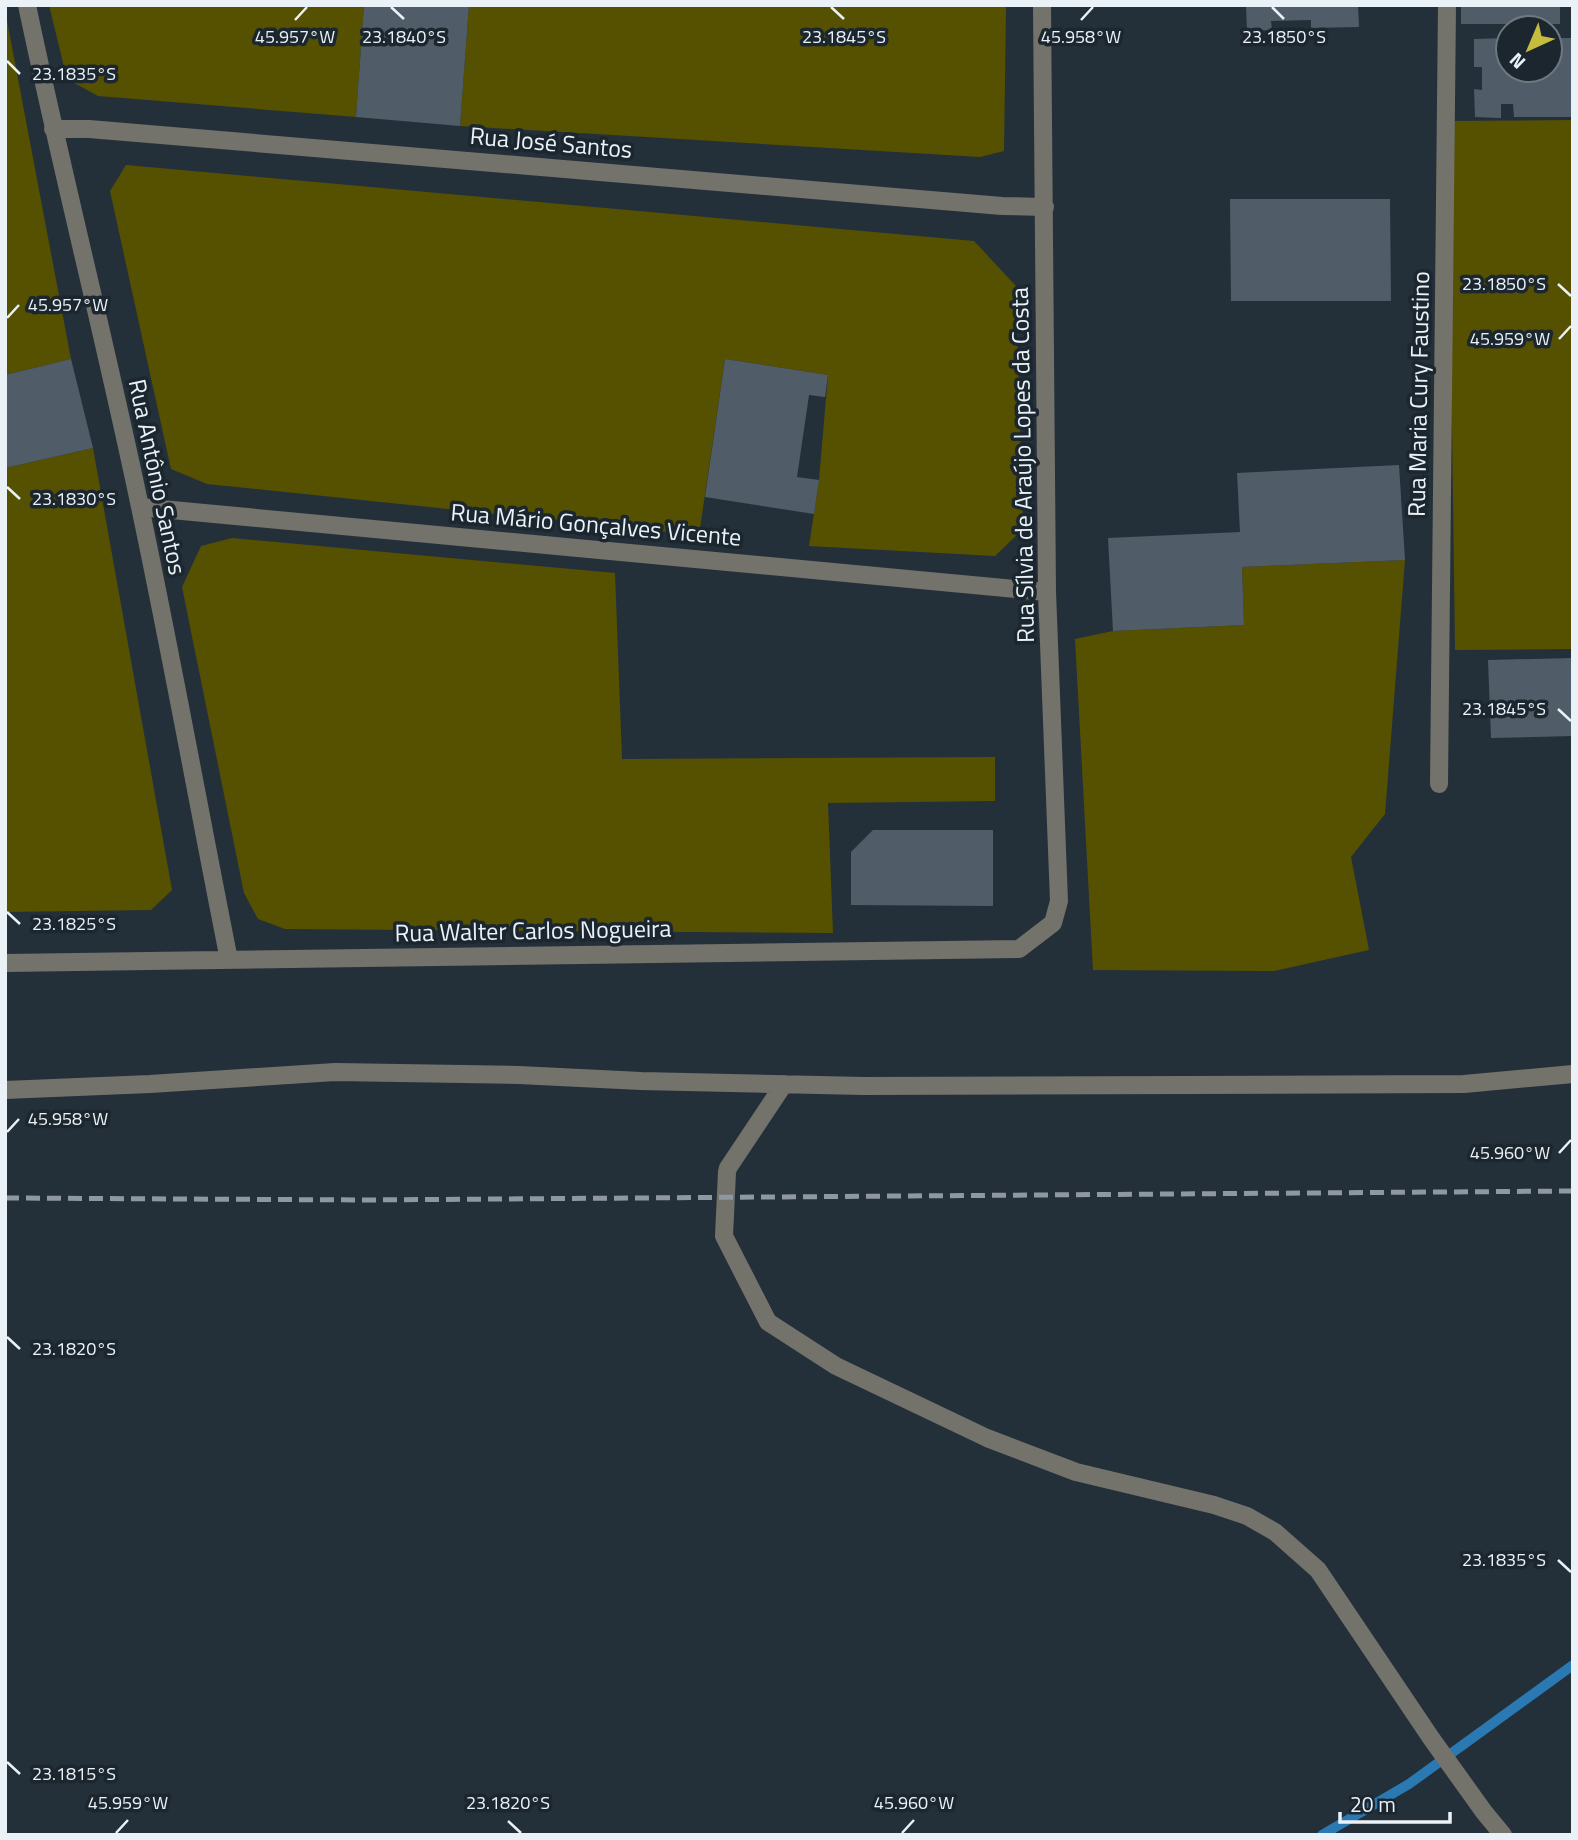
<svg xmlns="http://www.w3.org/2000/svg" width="1578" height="1840" viewBox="0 0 1578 1840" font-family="'Titillium Web',sans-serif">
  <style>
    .green { fill: #565100 }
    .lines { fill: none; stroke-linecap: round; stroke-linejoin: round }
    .stream { stroke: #2a79b3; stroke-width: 10 }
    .building { fill: #505d68 }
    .minor { stroke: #73736c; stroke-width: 18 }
    .rail { stroke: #8f98a0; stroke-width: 5; stroke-dasharray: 14 7; stroke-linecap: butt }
    .ticks { fill: none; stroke: #eaf2f8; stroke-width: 2.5 }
    .labels { text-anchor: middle; stroke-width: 7; stroke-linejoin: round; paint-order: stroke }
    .street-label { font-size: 24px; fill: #eaf2f8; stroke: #1b262f }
    .ticks-label { font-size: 18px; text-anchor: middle; fill: #eaf2f8; stroke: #1b262f; stroke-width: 7; stroke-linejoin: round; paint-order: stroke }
  </style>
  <rect width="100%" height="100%" fill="#243039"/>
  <path class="green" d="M49 5H364L356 117 98 96 67 79Z
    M469 5H1006L1004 151 980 157 460 126Z
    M5 10 71 359 5 375Z
    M1573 120V649L1455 650 1448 121Z
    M126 165 974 241 1016 286 1023 529 995 556 809 546 819 480 828 375 725 359 699 535 207 484 171 469 110 191Z
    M93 448 172 890 151 910 5 912V468Z
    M232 538 615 573 622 759 995 757V801L828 803 833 933 285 929 258 919 244 893 182 587 201 546Z
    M1405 560 1385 814 1351 857 1369 950 1274 971 1093 970 1075 639 1113 631 1244 625 1242 567Z"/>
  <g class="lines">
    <path class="stream" d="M1322 1835 1409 1784 1573 1665"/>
  </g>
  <path class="building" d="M364 5H469L460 126 356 117Z
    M1246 5H1358L1359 27 1311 28V20L1271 21 1272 30 1247 31Z
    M1461 5H1560V24H1461Z
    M1508 38V70H1550V38H1573L1571 117H1514L1513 104H1501V118L1475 117 1474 89 1482 90V67H1474V39Z
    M1230 199H1390L1391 301H1231Z
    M71 359 93 448 5 468V375Z
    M725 359 828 375 825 397 809 395 797 477 819 480 814 514 705 497Z
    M1399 465 1405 560 1242 567 1244 625 1113 631 1108 538 1240 532 1237 473Z
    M1573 658V736L1491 738 1488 660Z
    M873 830H993V906L851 905V852Z"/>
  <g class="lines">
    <path class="minor" d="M27 5C62 173 105 339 140 507 172 658 199 809 229 960
      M53 129H89L1002 206 1045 207
      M140 507 1047 592
      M1439 784 1447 5
      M5 963 1019 949 1053 923 1059 901 1047 592 1042 5
      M784 1084 728 1168 727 1172 724 1236 768 1322 836 1366 987 1438 1076 1472 1214 1505 1247 1516 1275 1532 1318 1570 1431 1738 1484 1812 1503 1835
      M5 1090 150 1084 335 1072 519 1075 641 1081 864 1086 1464 1084 1573 1074"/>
    <path class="rail" d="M5 1198 365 1200 1573 1191"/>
  </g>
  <path class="ticks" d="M391 7 404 19M831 7 844 19M1272 7 1284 19M295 20 307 7M1081 20 1093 7M7 61 20 74M1558 284 1571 296M7 318 19 305M1559 339 1571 326M7 487 20 499M1558 709 1571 721M7 912 20 924M7 1132 19 1119M1559 1153 1571 1140M7 1337 20 1349M1558 1560 1571 1572M7 1762 20 1774M508 1821 521 1833M116 1833 128 1820M902 1833 914 1820"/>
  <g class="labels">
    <g class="street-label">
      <text transform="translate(551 143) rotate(5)" y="8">Rua José Santos</text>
      <text transform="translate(1419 394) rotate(-89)" y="8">Rua Maria Cury Faustino</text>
      <text transform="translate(1023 465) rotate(-91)" y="8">Rua Sílvia de Araújo Lopes da Costa</text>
      <text transform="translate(157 477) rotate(78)" y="8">Rua Antônio Santos</text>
      <text transform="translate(596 525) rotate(5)" y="8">Rua Mário Gonçalves Vicente</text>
      <text transform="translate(533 931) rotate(-1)" y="8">Rua Walter Carlos Nogueira</text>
    </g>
  </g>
  <g class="ticks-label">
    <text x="404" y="43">23.1840°S</text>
    <text x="844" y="43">23.1845°S</text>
    <text x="1284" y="43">23.1850°S</text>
    <text x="295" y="43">45.957°W</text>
    <text x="1081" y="43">45.958°W</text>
    <text x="74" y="80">23.1835°S</text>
    <text x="1504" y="290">23.1850°S</text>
    <text x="68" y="311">45.957°W</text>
    <text x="1510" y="345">45.959°W</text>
    <text x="74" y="505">23.1830°S</text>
    <text x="1504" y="715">23.1845°S</text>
    <text x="74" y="930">23.1825°S</text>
    <text x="68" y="1125">45.958°W</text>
    <text x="1510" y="1159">45.960°W</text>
    <text x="74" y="1355">23.1820°S</text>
    <text x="1504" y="1566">23.1835°S</text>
    <text x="74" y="1780">23.1815°S</text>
    <text x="128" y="1809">45.959°W</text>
    <text x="914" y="1809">45.960°W</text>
    <text x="508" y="1809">23.1820°S</text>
  </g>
  <rect width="1578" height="1840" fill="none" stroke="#eaf2f8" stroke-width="14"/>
  <g transform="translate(1529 49) rotate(224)"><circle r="33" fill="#1b262f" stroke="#6e787f" stroke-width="2"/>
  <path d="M0-5L12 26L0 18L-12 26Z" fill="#c4bd3e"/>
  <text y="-10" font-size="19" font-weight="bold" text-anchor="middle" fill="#eaf2f8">N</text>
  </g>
  <path d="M1340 1812v10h110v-10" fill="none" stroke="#eaf2f8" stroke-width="3.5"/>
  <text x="1350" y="1812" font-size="21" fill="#eaf2f8" stroke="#1b262f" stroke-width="5" paint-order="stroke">20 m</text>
</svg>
